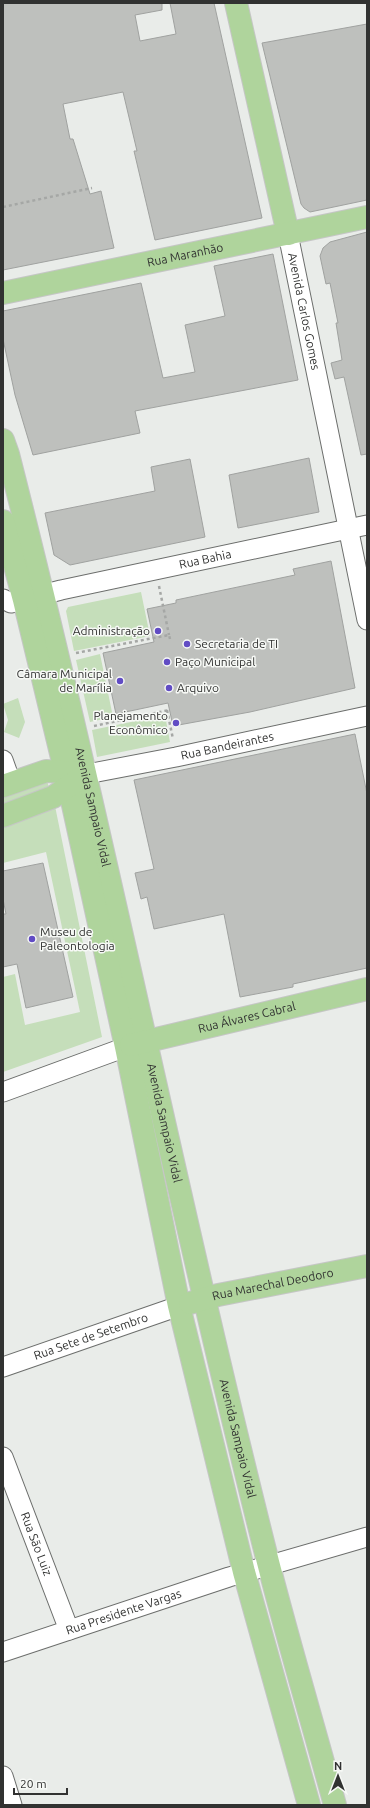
<svg xmlns="http://www.w3.org/2000/svg" width="370" height="1808" viewBox="0 0 370 1808" font-family="Ubuntu,sans-serif">
  <style>
    .green { fill: #c5deba }
    .building { fill: #bec0bd; stroke: #a0a2a0 }
    .lines { fill: none; stroke-linecap: round; stroke-linejoin: round }
    .minor-casing { stroke: #6c6e6c; stroke-width: 21 }
    .major-casing { stroke: #c5c6c5; stroke-width: 24 }
    .path { stroke: #a5a7a5; stroke-width: 2.5; stroke-dasharray: 3 3; stroke-linecap: butt }
    .minor { stroke: #fff; stroke-width: 19 }
    .major { stroke: #afd49c; stroke-width: 22 }
    .poi-dot { fill: #614cc4; stroke: #f7f9f6; stroke-width: 1.5 }
    .labels { text-anchor: middle; stroke-width: 3; stroke-linejoin: round; paint-order: stroke }
    .street-label { font-size: 12px; fill: #313231; stroke: #f7f9f6 }
    .poi-label { font-size: 12px; fill: #313231; stroke: #f7f9f6; text-anchor: start }
  </style>
  <rect width="100%" height="100%" fill="#e9ece9"/>
  <path class="green" d="M141 592 150 636 74 651 66 611 68 607Z
    M100 654 113 717 90 722 76 660Z
    M18 698 25 722 19 738 4 732 8 720 3 704Z
    M165 715 170 742 97 757 92 730Z
    M47 779 49 789 3 806V795Z
    M55 806 102 1037 3 1072V977L15 974 25 1025 80 1012 46 852 3 863V827Z"/>
  <path class="building" d="M3 3H162V10L135 15 140 41 176 34 170 3H214L262 218 155 240 134 151H137L123 92 63 104 70 139H73L90 194 101 191 114 248 3 270Z
    M367 24V200L310 212 304 208 301 204 262 43Z
    M367 232V454L361 455 344 377 335 379 331 363 342 360 336 323H338L330 283 326 284 320 256 323 248 330 242Z
    M273 254 298 380 135 411 140 433 33 455 15 395 3 339V311L141 283 163 378 195 372 185 325 225 316 214 266Z
    M309 458 319 512 238 528 229 475Z
    M190 459 205 537 70 565 54 555 45 513 155 491 151 467Z
    M331 561 355 688 250 712 173 726 168 703 116 714 103 653 154 642 147 609 176 603V600L295 575 293 569Z
    M355 734 367 794V968L293 984V987L240 997 224 914 154 929 147 897 141 899 135 873 154 869 134 780Z
    M43 863 73 997 26 1008 17 964 3 967V914H6L3 899V871Z"/>
  <g class="lines">
    <defs>
      <g id="minor">
        <path id="s1" d="M288 234 367 620"/>
        <path id="s2" d="M3 599 11 603 61 590 367 525"/>
        <path d="M3 760 8 774"/>
        <path id="s3" d="M87 774 176 757 367 716"/>
        <path d="M3 1092 126 1047"/>
        <path id="s4" d="M3 1367 179 1306"/>
        <path id="s5" d="M3 1457 69 1630"/>
        <path id="s6" d="M3 1652 229 1577 367 1537"/>
        <path d="M3 1776 12 1805"/>
      </g>
      <g id="major">
        <path d="M236 3 288 234"/>
        <path id="s7" d="M3 293 367 217"/>
        <path id="s8" d="M3 440 8 454C102 822 175 1194 268 1562 289 1644 313 1724 335 1805"/>
        <path d="M3 521 24 600 69 787 126 1047 179 1306 244 1572 309 1805"/>
        <path d="M3 786 46 771 78 773"/>
        <path d="M3 816 53 797 81 778"/>
        <path id="s9" d="M131 1045 367 989"/>
        <path id="s10" d="M190 1303 218 1295 367 1266"/>
      </g>
    </defs>
    <use href="#minor" class="minor-casing"/>
    <use href="#major" class="major-casing"/>
    <path class="path" d="M3 207 92 188
      M159 586 169 635
      M76 653 169 635 170 639
      M167 710 173 739
      M94 726 169 710"/>
    <use href="#minor" class="minor"/>
    <use href="#major" class="major"/>
  </g>
  <g class="poi-dot">
    <circle cx="158" cy="631" r="4"/>
    <circle cx="187" cy="644" r="4"/>
    <circle cx="167" cy="662" r="4"/>
    <circle cx="120" cy="681" r="4"/>
    <circle cx="169" cy="688" r="4"/>
    <circle cx="176" cy="723" r="4"/>
    <circle cx="32" cy="939" r="4"/>
  </g>
  <g class="labels">
    <g class="street-label">
      <text dy="4" stroke="none"><textPath href="#s7" startOffset="186">Rua Maranhão</textPath></text>
      <text dy="4" stroke="none"><textPath href="#s1" startOffset="79">Avenida Carlos Gomes</textPath></text>
      <text dy="4" stroke="none"><textPath href="#s2" startOffset="208">Rua Bahia</textPath></text>
      <text dy="4" stroke="none"><textPath href="#s3" startOffset="143">Rua Bandeirantes</textPath></text>
      <text dy="4" stroke="none"><textPath href="#s8" startOffset="378">Avenida Sampaio Vidal</textPath></text>
      <text dy="4" stroke="none"><textPath href="#s9" startOffset="119">Rua Álvares Cabral</textPath></text>
      <text dy="4" stroke="none"><textPath href="#s8" startOffset="702">Avenida Sampaio Vidal</textPath></text>
      <text dy="4" stroke="none"><textPath href="#s10" startOffset="85">Rua Marechal Deodoro</textPath></text>
      <text dy="4" stroke="none"><textPath href="#s4" startOffset="93">Rua Sete de Setembro</textPath></text>
      <text dy="4" stroke="none"><textPath href="#s8" startOffset="1026">Avenida Sampaio Vidal</textPath></text>
      <text dy="4" stroke="none"><textPath href="#s5" startOffset="93">Rua São Luiz</textPath></text>
      <text dy="4" stroke="none"><textPath href="#s6" startOffset="127">Rua Presidente Vargas</textPath></text>
    </g>
    <g class="poi-label">
      <text x="150" y="635" text-anchor="end">Administração</text>
      <text x="195" y="648">Secretaria de TI</text>
      <text x="175" y="666">Paço Municipal</text>
      <text x="112" y="678" text-anchor="end">Câmara Municipal<tspan x="112" dy="14">de Marília</tspan></text>
      <text x="177" y="692">Arquivo</text>
      <text x="168" y="720" text-anchor="end">Planejamento<tspan x="168" dy="14">Econômico</tspan></text>
      <text x="40" y="936">Museu de<tspan x="40" dy="14">Paleontologia</tspan></text>
    </g>
  </g>
  <rect width="370" height="1808" fill="none" stroke="#313231" stroke-width="8"/>
  <g transform="translate(338 1776)" stroke="#f7f9f6" stroke-width="3" paint-order="stroke">
  <path d="M0-3L7 15L0 10L-7 15Z" fill="#313231"/>
  <text y="-6" font-size="11" font-weight="bold" text-anchor="middle" fill="#313231">N</text>
  </g>
  <path d="M14 1788v6h53v-6" fill="none" stroke="#313231" stroke-width="2"/>
  <text x="20" y="1788" font-size="12" fill="#313231" stroke="#f7f9f6" stroke-width="3" paint-order="stroke">20 m</text>
</svg>
